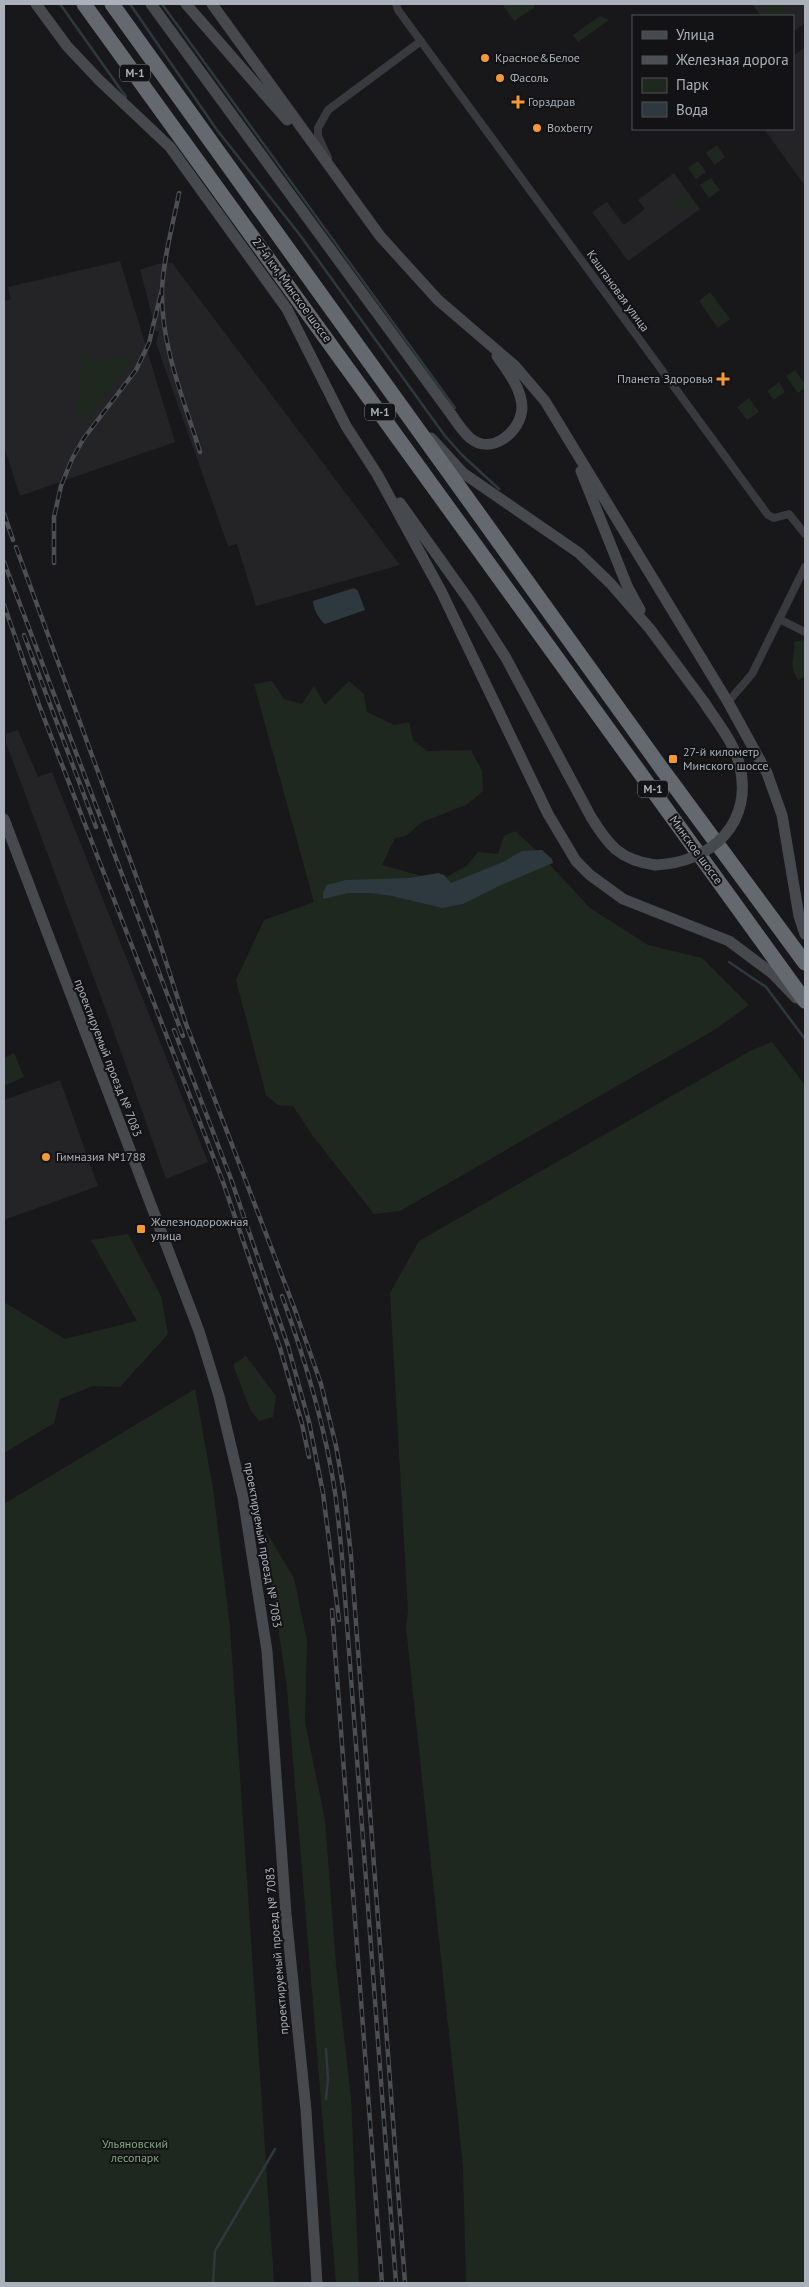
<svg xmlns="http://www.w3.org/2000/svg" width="809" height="2287" viewBox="0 0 809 2287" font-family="'PT Sans',sans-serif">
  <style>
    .built { fill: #242427 }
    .green { fill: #1f281f }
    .water { fill: #2d393e }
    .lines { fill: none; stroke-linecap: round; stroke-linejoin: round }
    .stream { stroke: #2d393e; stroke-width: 2.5 }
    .street { stroke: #393a3f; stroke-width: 8 }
    .secondary { stroke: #464a4f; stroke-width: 11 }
    .highway { stroke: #646970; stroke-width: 15 }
    .rail-casing { stroke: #4b4f54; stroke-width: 4.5 }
    .rail { stroke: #131315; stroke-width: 2.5; stroke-dasharray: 8; stroke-linecap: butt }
    .secondary-bridge { stroke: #464a4f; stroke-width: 11 }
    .poi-dot { fill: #f49935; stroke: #131315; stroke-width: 2 }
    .labels { text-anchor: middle; stroke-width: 4; stroke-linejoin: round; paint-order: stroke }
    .shield { fill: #131315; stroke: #7d8288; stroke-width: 1 }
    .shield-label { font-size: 11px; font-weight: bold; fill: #aab1ba }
    .poi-label { font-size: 12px; fill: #aab1ba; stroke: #131315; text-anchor: start }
    .street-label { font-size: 12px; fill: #aab1ba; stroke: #131315 }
    .park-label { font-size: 12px; fill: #83a581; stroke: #131315 }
  </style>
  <rect width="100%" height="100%" fill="#18181a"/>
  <path class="built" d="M752 4H805V23L793 32V16H761Z
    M805 47V186L764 129H793V56Z
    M674 173 700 209 628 261 592 212 607 202 624 225 645 209 638 200Z
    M120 261 175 442 20 496 4 447V301L11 299 8 287Z
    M172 263 400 565 256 606 237 544 228 546 156 343 159 332 151 329 150 324 153 319 140 270 158 264Z
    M18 730 38 777 52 772 208 1162 166 1179 114 1032 6 743V734Z
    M60 1080 98 1186 4 1220V1100Z"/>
  <path class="green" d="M502 4H533L535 7 514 21Z
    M774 4H780L787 14 769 16 765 11Z
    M600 16 609 20 578 42 573 35Z
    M717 145 725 157 715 165 706 153Z
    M698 161 706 172 696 179 688 168Z
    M711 178 720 190 709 198 700 185Z
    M686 192 695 205 684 213 670 203Z
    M710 292 730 319 718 328 699 301Z
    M82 352 97 362 126 356 131 360 89 419 76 413Z
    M795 370 805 384V388L798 393 786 376Z
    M779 382 785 392 774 400 767 391Z
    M749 398 759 412 747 420 737 407Z
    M803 640 805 641V677L798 680C787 662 796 659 794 642Z
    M272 681 284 699 302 704 314 686 325 705 349 681 364 694 367 712 394 725 409 722 413 740 427 751 471 750 482 771 483 791 466 805 422 822 406 836 395 838 382 865 440 881 466 866 478 852 498 854 504 836 515 831 539 853 590 908 648 945 702 958 749 1005 716 1029 400 1211 374 1214 313 1136 293 1106 278 1105 266 1095 236 980 264 920 314 902 254 684Z
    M772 1042 805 1085V2283H466L463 2166 406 1627 408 1611 390 1293 419 1241 750 1051Z
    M14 1053 24 1077 4 1086V1058Z
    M128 1234 161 1296 168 1334 120 1387 93 1386 60 1399 54 1423 4 1453V1302L65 1339 137 1321 91 1240Z
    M246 1356 276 1396 273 1417 259 1421 250 1409 233 1365Z
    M195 1389 213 1488 230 1627 274 2283H4V1504Z
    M266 1531 294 1578 307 1641 305 1722 325 1820 336 1965 351 2098 359 2283H336L287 1688 268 1556Z"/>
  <path class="water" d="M354 588 358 591 365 610 325 624C319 619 313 609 313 601Z
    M542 850 552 859 553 863 501 885 463 904 442 908 392 896 371 893H348L323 899V893L327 885 346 880 409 878 438 873 444 875 451 883 503 862 522 851Z"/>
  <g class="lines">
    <path class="stream" d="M60 4 126 97
      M130 4 217 130 300 235 445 436 462 455 499 489
      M162 4 455 408
      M729 962 766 987 805 1039
      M326 2099 328 2079 326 2049
      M213 2283 215 2251 275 2149"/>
    <path class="street" d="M396 4 398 10 768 515 774 518 789 514 805 534
      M328 158 318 136V128L328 110 421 41
      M779 619 805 632
      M728 702 752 674 805 567"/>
    <path class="secondary" d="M36 4 67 46 99 80 170 147 287 309 346 426 377 474 441 591 548 814 576 861 590 875 623 899 729 941 772 973 796 998
      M151 4 448 410C455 419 461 430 470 438 491 456 521 432 522 408 522 389 507 370 497 356
      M186 4 287 120
      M212 4 380 236 438 300 515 366 545 401 728 702 767 773 782 815 799 916 805 934
      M431 438 463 473 579 553 611 584 650 629 704 702
      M581 471 628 588 640 610
      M400 503 469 600 506 658 591 817C609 846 620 860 655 865
      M4 819 199 1331 219 1396 243 1497 267 1651 286 1914 306 2110 317 2283"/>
    <path class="highway" d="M84 4 805 1001
      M112 4 662 769 805 963"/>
    <defs>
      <path id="rail" d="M179 193C173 225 163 259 162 291 161 347 184 400 200 452
        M4 514 13 540
        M16 547 155 928 186 1024 295 1310 321 1384 336 1446 344 1492 351 1556 405 2283
        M4 562 183 1036
        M54 563V517L61 486 72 459 84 438 136 370 149 343 162 289
        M4 605 39 705 223 1182 280 1348 302 1424 309 1457
        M24 635 96 827
        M174 1030 231 1179 288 1346 309 1422 323 1493 339 1620
        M282 1296C305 1359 325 1426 335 1492 338 1514 340 1536 342 1557L396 2283
        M332 1610 382 2283"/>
    </defs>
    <use href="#rail" class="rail-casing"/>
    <use href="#rail" class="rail"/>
    <path class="secondary-bridge" d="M655 865C712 863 755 822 739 763 733 741 716 721 704 702"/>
  </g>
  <g class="poi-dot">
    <circle cx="485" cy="58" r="5"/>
    <circle cx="500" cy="78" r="5"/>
    <path d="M515.5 94.5h5v5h5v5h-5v5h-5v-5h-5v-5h5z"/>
    <circle cx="537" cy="128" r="5"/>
    <path d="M720.5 371.5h5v5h5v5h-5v5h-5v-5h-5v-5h5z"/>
    <rect x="668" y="754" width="10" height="10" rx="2.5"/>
    <circle cx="46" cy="1157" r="5"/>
    <rect x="136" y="1224" width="10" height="10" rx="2.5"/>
  </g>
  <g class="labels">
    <g class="shield">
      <rect x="120" y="64.5" width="30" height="17" rx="4"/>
      <rect x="365" y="403.5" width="30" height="17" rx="4"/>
      <rect x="638" y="780.5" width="30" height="17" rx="4"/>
    </g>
    <g class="shield-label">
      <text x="135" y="77">М-1</text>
      <text x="380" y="416">М-1</text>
      <text x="653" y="793">М-1</text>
    </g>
    <g class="poi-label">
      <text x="495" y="62">Красное&amp;Белое</text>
      <text x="510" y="82">Фасоль</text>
      <text x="528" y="106">Горздрав</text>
      <text x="547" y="132">Boxberry</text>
      <text x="713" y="383" text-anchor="end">Планета Здоровья</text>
      <text x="683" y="756">27-й километр<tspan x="683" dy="14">Минского шоссе</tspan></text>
      <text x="56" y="1161">Гимназия №1788</text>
      <text x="151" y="1226">Железнодорожная<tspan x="151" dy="14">улица</tspan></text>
    </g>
    <g class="street-label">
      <text transform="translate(292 290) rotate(54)" y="4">27-й км, Минское шоссе</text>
      <text transform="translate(618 291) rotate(54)" y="4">Каштановая улица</text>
      <text transform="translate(696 850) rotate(54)" y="4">Минское шоссе</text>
      <text transform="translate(108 1058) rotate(69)" y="4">проектируемый проезд № 7083</text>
      <text transform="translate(263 1545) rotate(80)" y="4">проектируемый проезд № 7083</text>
      <text transform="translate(277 1951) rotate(-95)" y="4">проектируемый проезд № 7083</text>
    </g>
    <g class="park-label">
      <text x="135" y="2148">Ульяновский<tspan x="135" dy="14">лесопарк</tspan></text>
    </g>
  </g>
  <rect width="809" height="2287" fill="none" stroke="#aab1ba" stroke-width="10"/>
  <rect x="632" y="15" width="162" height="115" fill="#131315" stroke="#4f5257"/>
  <rect x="642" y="31" width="25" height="8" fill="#464a4f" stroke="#4f5257"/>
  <text x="676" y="40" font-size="15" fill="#aab1ba">Улица</text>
  <rect x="642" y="56" width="25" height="8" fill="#4b4f54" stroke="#4f5257"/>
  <text x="676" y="65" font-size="15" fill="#aab1ba">Железная дорога</text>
  <rect x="642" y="78" width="25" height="15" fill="#1f281f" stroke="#4f5257"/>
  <text x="676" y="90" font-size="15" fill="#aab1ba">Парк</text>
  <rect x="642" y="102" width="25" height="15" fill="#2d393e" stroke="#4f5257"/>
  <text x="676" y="115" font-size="15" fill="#aab1ba">Вода</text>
</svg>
